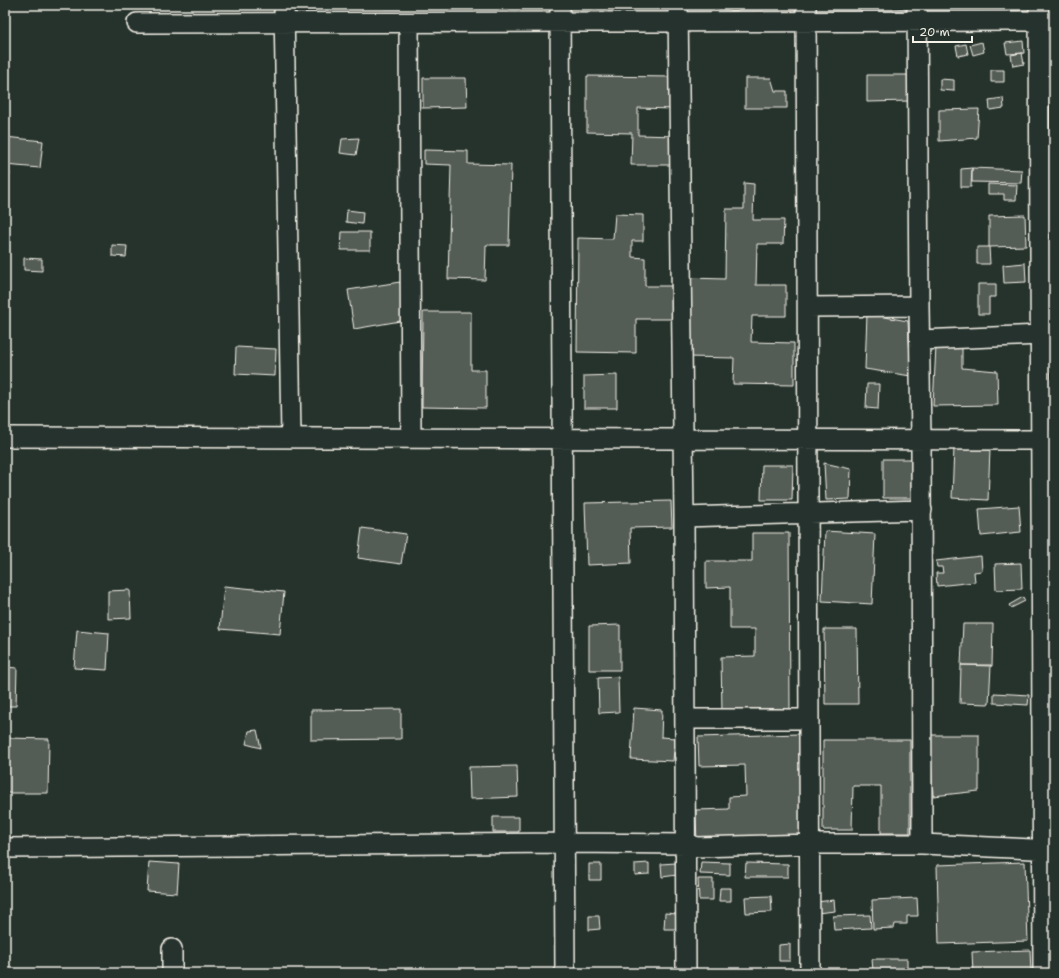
<svg xmlns="http://www.w3.org/2000/svg" width="1059" height="978" viewBox="0 0 1059 978" font-family="'Shantell Sans',sans-serif">
  <style>
    .building { fill: #525c55; stroke: #f4f1e8 }
    .lines { fill: none; stroke-linecap: round; stroke-linejoin: round }
    .street-casing { stroke: #f4f1e8; stroke-width: 22 }
    .street { stroke: #26332d; stroke-width: 19 }
  </style>
  <rect width="100%" height="100%" fill="#26332d"/>
  <filter id="ink" filterUnits="userSpaceOnUse"><feTurbulence type="fractalNoise" baseFrequency=".025" numOctaves="2"/><feDisplacementMap in="SourceGraphic" scale="8" xChannelSelector="R" yChannelSelector="G"/><feConvolveMatrix kernelMatrix="1 2 1 2 8 2 1 2 1" color-interpolation-filters="sRGB"/></filter>
  <g filter="url(#ink)">
    <path class="building" d="M385 5H400V8H385Z
      M880 5H908L909 9 880 7Z
      M1023 41 1024 53 1007 54 1005 43Z
      M982 42 984 52 973 55 970 45Z
      M966 44 968 54 958 56 956 46Z
      M1022 53 1024 64 1013 66 1011 55Z
      M991 70H1004V82H991Z
      M867 75H910V101L867 102Z
      M587 76 674 77 673 109 638 108V135L676 136V165H631L632 133 587 132Z
      M423 78H466L467 107 423 108Z
      M745 78H771L775 91H787V108H745Z
      M940 79 954 80V91L940 90Z
      M1003 98 1004 108 990 110 989 100Z
      M979 109 977 138 939 141V110Z
      M5 137 43 141 40 168 5 165Z
      M359 138 356 155 340 153 342 139Z
      M424 150 468 151V164L511 165 509 245H486L485 280 448 279 451 165 424 164Z
      M972 168 971 187H961V169Z
      M972 168 1022 170 1021 183 972 182Z
      M5 172 10 173 8 189H5Z
      M744 183 754 184 753 220H784L783 244H757L756 285H786V316H752L751 342 794 343V385L733 384 734 358 688 357 689 278 725 279 726 209H744Z
      M988 184 1017 185 1016 200H1004V194H988Z
      M347 210 363 212 362 224 346 222Z
      M615 214 643 215V241H632V257L645 258V286H674V319H636V353L577 352 578 238 613 239Z
      M1025 215 1026 246 989 247V216Z
      M342 232H370V250H341Z
      M112 245 127 246 126 257 112 256Z
      M977 247H989L990 264H977Z
      M24 258 42 259V271L24 270Z
      M1025 263 1026 282 1004 283 1003 265Z
      M400 282 406 320 354 329 348 290Z
      M978 284H996V297H989V314H978Z
      M423 312H471V370H486V408L422 407Z
      M867 314 908 321 911 376 865 369Z
      M962 345V368L997 371 998 405 933 406 936 346Z
      M236 347 276 349 275 376 235 374Z
      M617 375V408H584V376Z
      M867 384H879L878 409 866 408Z
      M954 448 990 449 988 500 952 498Z
      M883 459H912L911 498H883Z
      M824 463 851 469 850 499 826 500Z
      M762 465H793L792 500H761Z
      M671 501 672 527 630 528 631 563 587 565 585 503Z
      M1019 506 1021 532 981 536 979 509Z
      M362 528 406 534 401 564 358 558Z
      M825 531 875 534 872 604 822 601Z
      M752 533H789L790 711 722 712 721 657 755 656V629H730V587L706 588V561H752Z
      M981 556 982 571 974 572 975 582 937 586 936 573H943L942 567H937L936 561Z
      M1021 563 1022 589 996 590 995 564Z
      M224 586 284 592 280 634 220 629Z
      M130 590 131 618 108 619V591Z
      M1023 597 1025 601 1011 608 1009 605Z
      M963 624H993L992 666 961 665Z
      M620 625V670H589V626Z
      M824 629H857L858 704H825Z
      M77 630 109 633 107 670 74 668Z
      M961 665H991L989 704 960 703Z
      M5 667 17 668 16 706H5Z
      M618 677 619 712 599 713 598 678Z
      M994 693 1029 695 1028 705 994 703Z
      M634 708 662 710 661 737 675 738 673 761 631 759Z
      M401 709V739L311 740V710Z
      M257 730 261 748 246 744 249 731Z
      M800 734 802 844 697 847 696 810 729 809V797L746 796 745 765 699 766 698 737Z
      M930 735H979V791L933 796Z
      M7 738 49 739 48 793H5Z
      M823 740H910V833H881V786H853L852 830H823Z
      M517 766 518 797 470 799 469 767Z
      M493 817H519V832H493Z
      M149 862 179 864 177 893 147 891Z
      M701 862 730 863V875L700 874Z
      M1025 862 1028 941 939 944 937 865Z
      M649 863V874L635 875V864Z
      M676 863 677 875 662 877 661 864Z
      M746 863 788 864V877H745Z
      M589 864H601V880H589Z
      M698 879H713V900H699Z
      M720 888H731V901H719Z
      M771 896 772 912 746 913 745 897Z
      M917 898 918 916H907V924H895L894 928 873 929 872 900Z
      M834 900 835 911 817 913 816 902Z
      M665 913 677 914 676 929H664Z
      M870 915 871 928 834 930 833 916Z
      M589 916H599L600 929 589 930Z
      M790 944V961H779V945Z
      M1030 950 1031 973H973L972 952Z
      M872 959H907V970L873 971Z
      M5 962H9L11 973H5Z"/>
    <g class="lines">
      <defs>
        <path id="street" d="M284 5 291 437
          M560 5 565 973
          M678 5 684 517 686 973
          M806 5 810 973
          M917 5 919 306 921 439 922 844
          M1039 5 1043 973
          M137 23 1054 21
          M409 23 411 437
          M808 307 919 306
          M920 340 1041 335
          M5 437 1054 440
          M684 517 922 510
          M686 719H809
          M5 848 566 843 687 844 697 847 810 844H922L1054 850
          M172 949V973"/>
      </defs>
      <use href="#street" class="street-casing"/>
      <use href="#street" class="street"/>
    </g>
  </g>
  <rect width="1059" height="978" fill="none" stroke="#26332d" stroke-width="20"/>
  <rect x="10" y="10" width="1039" height="958" fill="none" stroke="#f4f1e8" stroke-width="1.5" filter="url(#ink)"/>
  <path d="M913 36v6h59v-6" fill="none" stroke="#f4f1e8" stroke-width="2"/>
  <text x="919" y="36" font-size="12" fill="#f4f1e8" stroke="#26332d" stroke-width="3" paint-order="stroke">20 m</text>
</svg>
